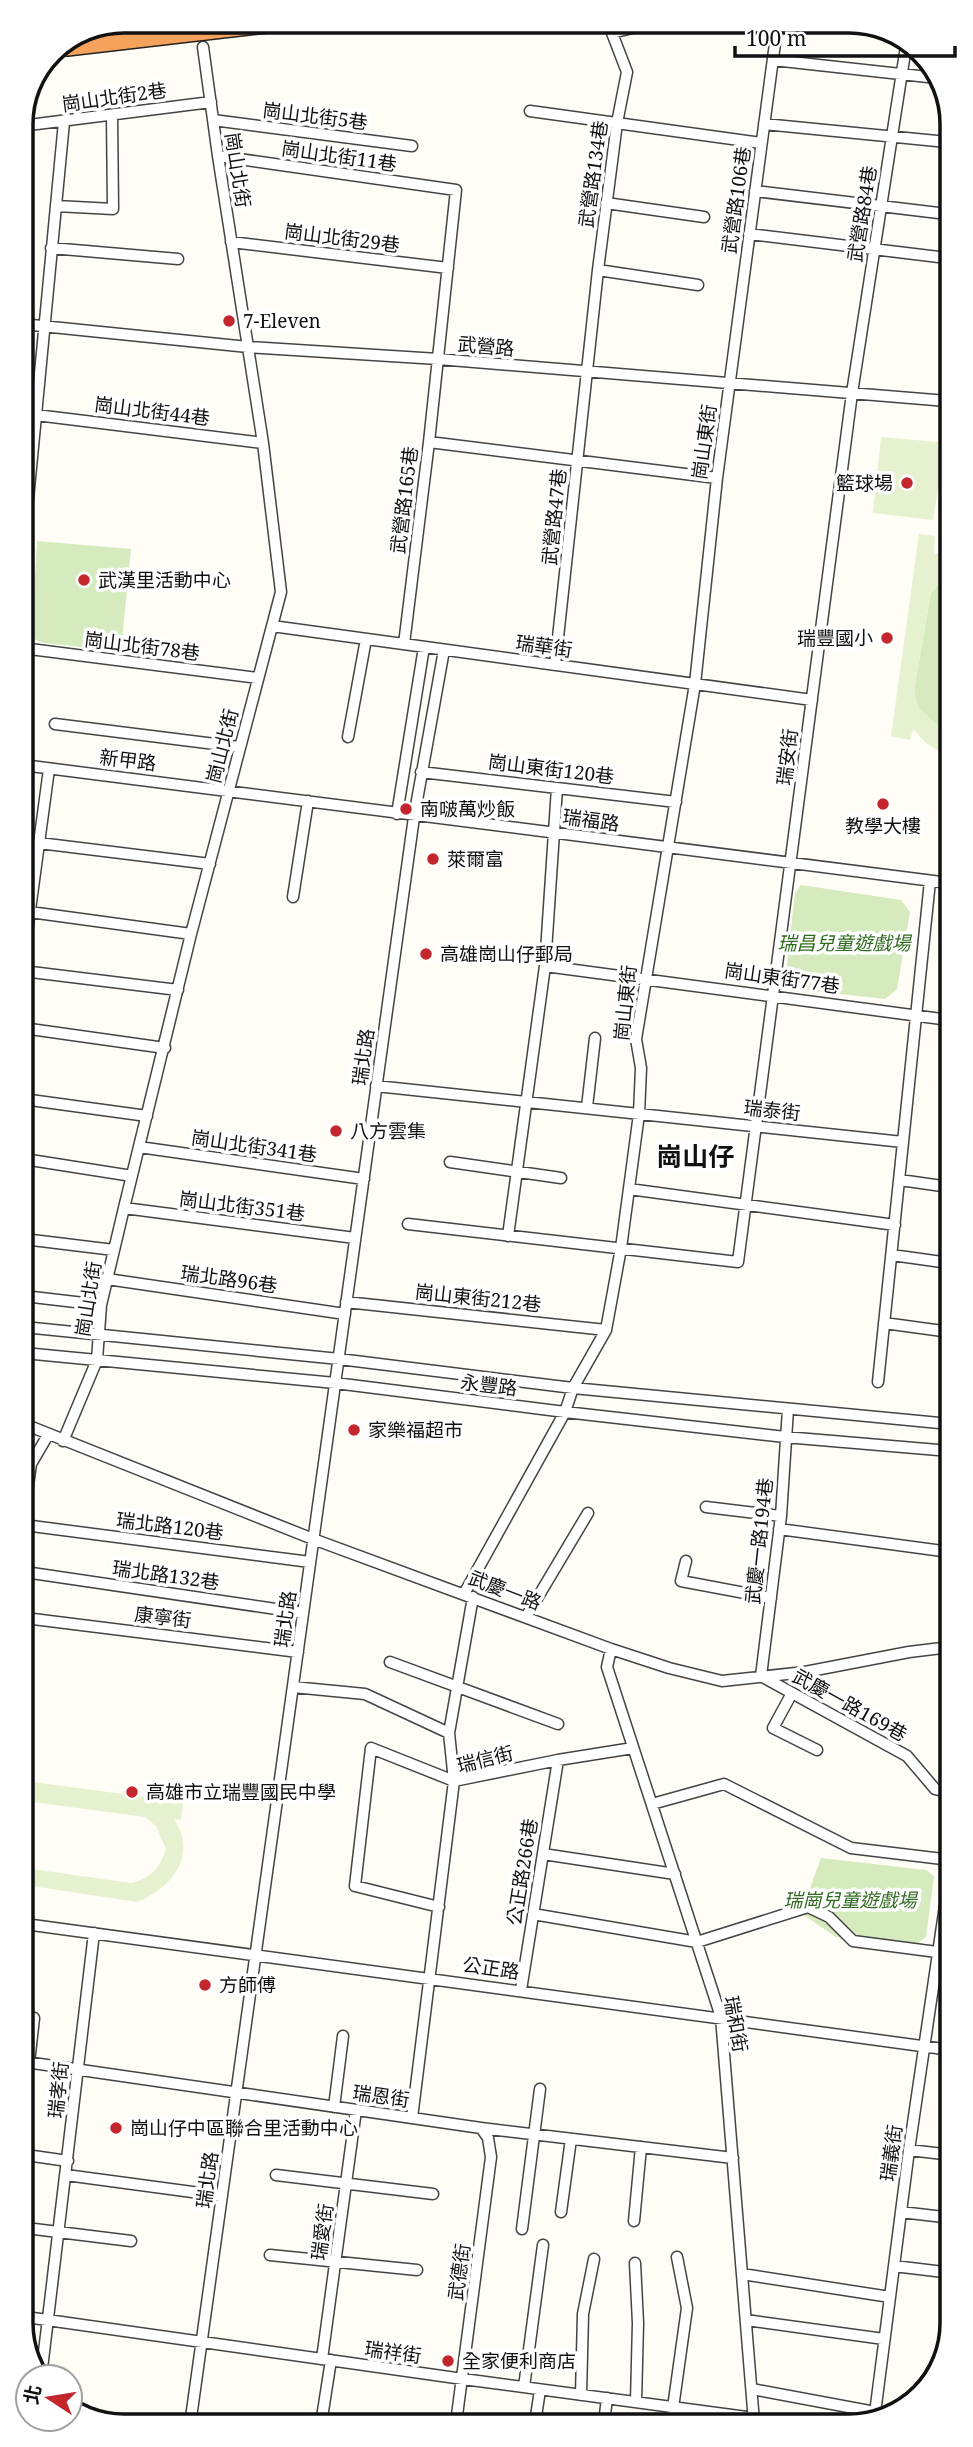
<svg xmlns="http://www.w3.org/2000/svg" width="973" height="2447" viewBox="0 0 973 2447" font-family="'Noto Serif','Noto Sans TC',serif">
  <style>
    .green { fill: #d5ebbd }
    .pitch { fill: #e6f2cf }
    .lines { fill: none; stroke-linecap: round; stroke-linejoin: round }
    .street-casing { stroke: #444; stroke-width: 13 }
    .highway-casing { stroke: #222; stroke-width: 24 }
    .street { stroke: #fff; stroke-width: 10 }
    .highway { stroke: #f5a25d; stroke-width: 21 }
    .poi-dot { fill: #c4262e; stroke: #fff; stroke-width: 2.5 }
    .labels { text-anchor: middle; stroke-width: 7; stroke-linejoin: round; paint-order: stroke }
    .street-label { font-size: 19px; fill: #111; stroke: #fff }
    .poi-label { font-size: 19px; fill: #111; stroke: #fff; text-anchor: start }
    .park-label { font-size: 19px; font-style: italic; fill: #2f6b1f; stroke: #fff }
    .district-label { font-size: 26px; font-weight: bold; fill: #111; stroke: #fff }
    .rim { fill: none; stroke: #111; stroke-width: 3.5 }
  </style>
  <rect width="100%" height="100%" fill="#fffdf5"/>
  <path class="green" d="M37 541 131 549 121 651 43 643 32 638Z
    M948 574V729L937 725 918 708 914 691 931 592Z
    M801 885 901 900 910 912 897 989 885 999 795 989 785 981 795 893Z
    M821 1858 926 1870 934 1876 926 1937 918 1943 836 1937 801 1913Z"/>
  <path class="pitch" d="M881 437 948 443V472H941L933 520 873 513Z
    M919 534 935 536 934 555 948 549V574L931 592 914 691 918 708 937 725 948 729V757L926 743 913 729 910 740 891 736Z
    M25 1781 183 1802 181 1820 174 1819C198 1855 172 1888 137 1902L25 1885V1868L131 1883C151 1878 160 1868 166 1849L156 1826 145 1817 25 1801Z"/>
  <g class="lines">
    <defs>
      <path id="street" d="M773 60 937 78
        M530 111 761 143
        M213 120 412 146
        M764 124 947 142
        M21 126 211 102
        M218 156 456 190 429 442 404 644
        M755 191 947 214
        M606 203 704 217
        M56 206 113 209 112 115
        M749 234 947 258
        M231 242 448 268
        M51 248 178 259
        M598 270 698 285
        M22 324 248 347 438 359 947 401
        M36 415 263 443
        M429 442 717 478
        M22 562 64 122
        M272 626 812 700
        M22 648 258 678
        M555 665 598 270 617 123 627 72 612 33 660 21
        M55 724 239 747
        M348 737 366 639
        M23 765 949 883
        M421 772 676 802
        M397 814 424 647
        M39 843 210 864
        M293 897 308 801
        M30 912 191 934
        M23 962 49 769
        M545 966 557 788
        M23 971 178 990
        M23 1028 165 1048
        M376 1086 903 1142 930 881
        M23 1099 147 1116
        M587 1107 595 1038
        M139 1147 364 1179
        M24 1159 132 1176
        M450 1162 561 1178
        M900 1180 949 1187
        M629 1189 895 1225
        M124 1208 355 1238
        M408 1224 738 1262 852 393 907 40
        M508 1236 545 966 949 1020
        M24 1239 114 1250
        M892 1255 949 1263
        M107 1279 345 1314
        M24 1296 101 1305
        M346 1302 606 1330
        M884 1323 950 1332
        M24 1327 339 1359 573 1388 950 1424
        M24 1353 335 1383 565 1412 785 1437 950 1451
        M878 1382 903 1142
        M788 1409 781 1516 761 1676 907 1756 935 1789 951 1793
        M24 1424 313 1539 611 1649 669 1668 722 1681 805 1672 909 1652 950 1647
        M63 1441 97 1360 101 1305 124 1208 191 934 281 592 263 443 218 156 203 47
        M706 1507 781 1516
        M24 1513 31 1464 48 1435
        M24 1525 310 1562
        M779 1529 950 1552
        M686 1561 681 1581 771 1598
        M25 1572 303 1613
        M464 1594 565 1412 573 1388 606 1330 621 1248 639 1114 641 1068 636 1039 695 684 717 478 778 21
        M526 1617 588 1513
        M25 1618 298 1652
        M611 1649 607 1667 721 2017 754 2422
        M390 1662 558 1724
        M293 1687 365 1694 449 1733
        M792 1693 773 1728 817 1750
        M454 1781 558 1760 633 1748
        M652 1804 724 1784 851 1848 951 1860
        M543 1854 675 1874
        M439 1907 355 1886 371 1748 454 1781
        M533 1914 697 1942 808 1907 829 1917 853 1941 937 1952
        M25 1924 951 2050
        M521 1990 558 1760
        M26 2017 34 2018 29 2063
        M26 2062 481 2128 733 2158
        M334 2107 343 2036
        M412 2118 454 1781 449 1733 473 1597
        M909 2150 952 2155
        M26 2155 68 2161
        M66 2175 222 2196
        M276 2175 433 2194
        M561 2212 571 2139
        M901 2212 952 2218
        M634 2221 641 2147
        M26 2228 131 2241
        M522 2229 540 2089
        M270 2255 417 2270
        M635 2263 638 2323 636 2402
        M894 2266 952 2273
        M742 2274 890 2297 909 2150 951 1865
        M26 2317 463 2379 754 2418
        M746 2320 884 2339
        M322 2359 356 2110
        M41 2377 94 1933
        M524 2387 543 2245
        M752 2389 875 2412
        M581 2395 583 2314 594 2259
        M874 2421 890 2297
        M671 2422 687 2308 677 2257
        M456 2423 491 2157 488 2138 481 2128
        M535 2423 540 2390
        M604 2423 607 2398
        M321 2424 331 2360
        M190 2425 414 817 444 650"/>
      <path id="highway" d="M67 45 275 21"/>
    </defs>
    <use href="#street" class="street-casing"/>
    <use href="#highway" class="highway-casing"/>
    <use href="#street" class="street"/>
    <use href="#highway" class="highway"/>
  </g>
  <g class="poi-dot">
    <circle cx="229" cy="321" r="7"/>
    <circle cx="907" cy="483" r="7"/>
    <circle cx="84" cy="580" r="7"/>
    <circle cx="887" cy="638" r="7"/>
    <circle cx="883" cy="804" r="7"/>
    <circle cx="406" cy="809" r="7"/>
    <circle cx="433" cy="859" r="7"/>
    <circle cx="426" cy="954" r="7"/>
    <circle cx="336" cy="1131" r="7"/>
    <circle cx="354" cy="1430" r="7"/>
    <circle cx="132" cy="1792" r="7"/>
    <circle cx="205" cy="1985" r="7"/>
    <circle cx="116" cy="2128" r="7"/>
    <circle cx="448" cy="2361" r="7"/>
  </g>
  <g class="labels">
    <g class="street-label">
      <text transform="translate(114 97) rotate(-8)" y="7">崗山北街2巷</text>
      <text transform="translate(315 116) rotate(7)" y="7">崗山北街5巷</text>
      <text transform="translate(339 156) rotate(8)" y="7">崗山北街11巷</text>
      <text transform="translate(238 170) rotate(81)" y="7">崗山北街</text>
      <text transform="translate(593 174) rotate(-82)" y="7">武營路134巷</text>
      <text transform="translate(736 200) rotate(-82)" y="7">武營路106巷</text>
      <text transform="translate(862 214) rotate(-81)" y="7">武營路84巷</text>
      <text transform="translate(342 238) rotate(7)" y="7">崗山北街29巷</text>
      <text transform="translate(486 346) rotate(5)" y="7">武營路</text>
      <text transform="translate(152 411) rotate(7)" y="7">崗山北街44巷</text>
      <text transform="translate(704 442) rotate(-82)" y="7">崗山東街</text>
      <text transform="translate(404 500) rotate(-83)" y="7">武營路165巷</text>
      <text transform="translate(554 517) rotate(-84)" y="7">武營路47巷</text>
      <text transform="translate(142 646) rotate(7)" y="7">崗山北街78巷</text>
      <text transform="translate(544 646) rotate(8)" y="7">瑞華街</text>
      <text transform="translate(222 746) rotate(-76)" y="7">崗山北街</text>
      <text transform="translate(787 757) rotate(-83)" y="7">瑞安街</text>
      <text transform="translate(128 760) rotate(7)" y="7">新甲路</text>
      <text transform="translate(551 769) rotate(7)" y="7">崗山東街120巷</text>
      <text transform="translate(591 820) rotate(8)" y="7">瑞福路</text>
      <text transform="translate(782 978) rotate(8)" y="7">崗山東街77巷</text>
      <text transform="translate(625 1003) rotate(-84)" y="7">崗山東街</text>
      <text transform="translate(363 1057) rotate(-82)" y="7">瑞北路</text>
      <text transform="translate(772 1110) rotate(6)" y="7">瑞泰街</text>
      <text transform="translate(254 1146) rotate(8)" y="7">崗山北街341巷</text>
      <text transform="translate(242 1206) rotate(7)" y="7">崗山北街351巷</text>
      <text transform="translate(229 1279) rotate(8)" y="7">瑞北路96巷</text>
      <text transform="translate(478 1298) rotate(6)" y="7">崗山東街212巷</text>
      <text transform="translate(88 1299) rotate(-81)" y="7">崗山北街</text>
      <text transform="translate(489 1385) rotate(7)" y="7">永豐路</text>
      <text transform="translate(170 1526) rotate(7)" y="7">瑞北路120巷</text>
      <text transform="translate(759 1541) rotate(-84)" y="7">武慶一路194巷</text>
      <text transform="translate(166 1575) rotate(8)" y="7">瑞北路132巷</text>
      <text transform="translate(505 1590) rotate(21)" y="7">武慶一路</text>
      <text transform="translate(163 1617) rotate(7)" y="7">康寧街</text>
      <text transform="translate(285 1619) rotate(-82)" y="7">瑞北路</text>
      <text transform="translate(850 1705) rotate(29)" y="7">武慶一路169巷</text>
      <text transform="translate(485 1759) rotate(-14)" y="7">瑞信街</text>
      <text transform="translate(522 1872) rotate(-81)" y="7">公正路266巷</text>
      <text transform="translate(491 1968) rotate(8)" y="7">公正路</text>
      <text transform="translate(736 2024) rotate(80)" y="7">瑞和街</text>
      <text transform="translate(58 2090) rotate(-84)" y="7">瑞孝街</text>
      <text transform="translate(381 2096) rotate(8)" y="7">瑞恩街</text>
      <text transform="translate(891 2153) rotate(-82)" y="7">瑞義街</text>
      <text transform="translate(207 2180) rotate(-82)" y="7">瑞北路</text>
      <text transform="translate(322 2232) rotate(-82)" y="7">瑞愛街</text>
      <text transform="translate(459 2272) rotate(-82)" y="7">武德街</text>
      <text transform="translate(393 2352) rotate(8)" y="7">瑞祥街</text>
    </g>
    <g class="poi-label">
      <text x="243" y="328">7-Eleven</text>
      <text x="893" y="490" text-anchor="end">籃球場</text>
      <text x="98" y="587">武漢里活動中心</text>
      <text x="873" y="645" text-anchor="end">瑞豐國小</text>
      <text x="420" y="816">南啵萬炒飯</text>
      <text x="883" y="833" text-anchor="middle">教學大樓</text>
      <text x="447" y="866">萊爾富</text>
      <text x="440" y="961">高雄崗山仔郵局</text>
      <text x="350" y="1138">八方雲集</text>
      <text x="368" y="1437">家樂福超市</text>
      <text x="146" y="1799">高雄市立瑞豐國民中學</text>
      <text x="219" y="1992">方師傅</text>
      <text x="130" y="2135">崗山仔中區聯合里活動中心</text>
      <text x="462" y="2368">全家便利商店</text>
    </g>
    <g class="park-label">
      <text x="844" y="950">瑞昌兒童遊戲場</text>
      <text x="850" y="1907">瑞崗兒童遊戲場</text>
    </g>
    <g class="district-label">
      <text x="695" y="1166">崗山仔</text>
    </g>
  </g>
  <path d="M0 0H973V2447H0ZM124 33H849A91 91 0 0 1 940 124V2323A91 91 0 0 1 849 2414H124A91 91 0 0 1 33 2323V124A91 91 0 0 1 124 33Z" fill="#fff" fill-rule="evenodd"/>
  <path class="rim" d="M124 33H849A91 91 0 0 1 940 124V2323A91 91 0 0 1 849 2414H124A91 91 0 0 1 33 2323V124A91 91 0 0 1 124 33Z"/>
  <g transform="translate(49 2398) rotate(282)"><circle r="33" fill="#ffffff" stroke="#a0a0a0" stroke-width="2"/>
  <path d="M0-5L12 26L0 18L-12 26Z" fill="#c4262e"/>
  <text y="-10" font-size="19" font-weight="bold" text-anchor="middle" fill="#111111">北</text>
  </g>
  <path d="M735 46v10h220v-10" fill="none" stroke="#111111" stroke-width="3.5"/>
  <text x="746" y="46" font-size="21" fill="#111111" stroke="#ffffff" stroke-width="5" paint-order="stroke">100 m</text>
</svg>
